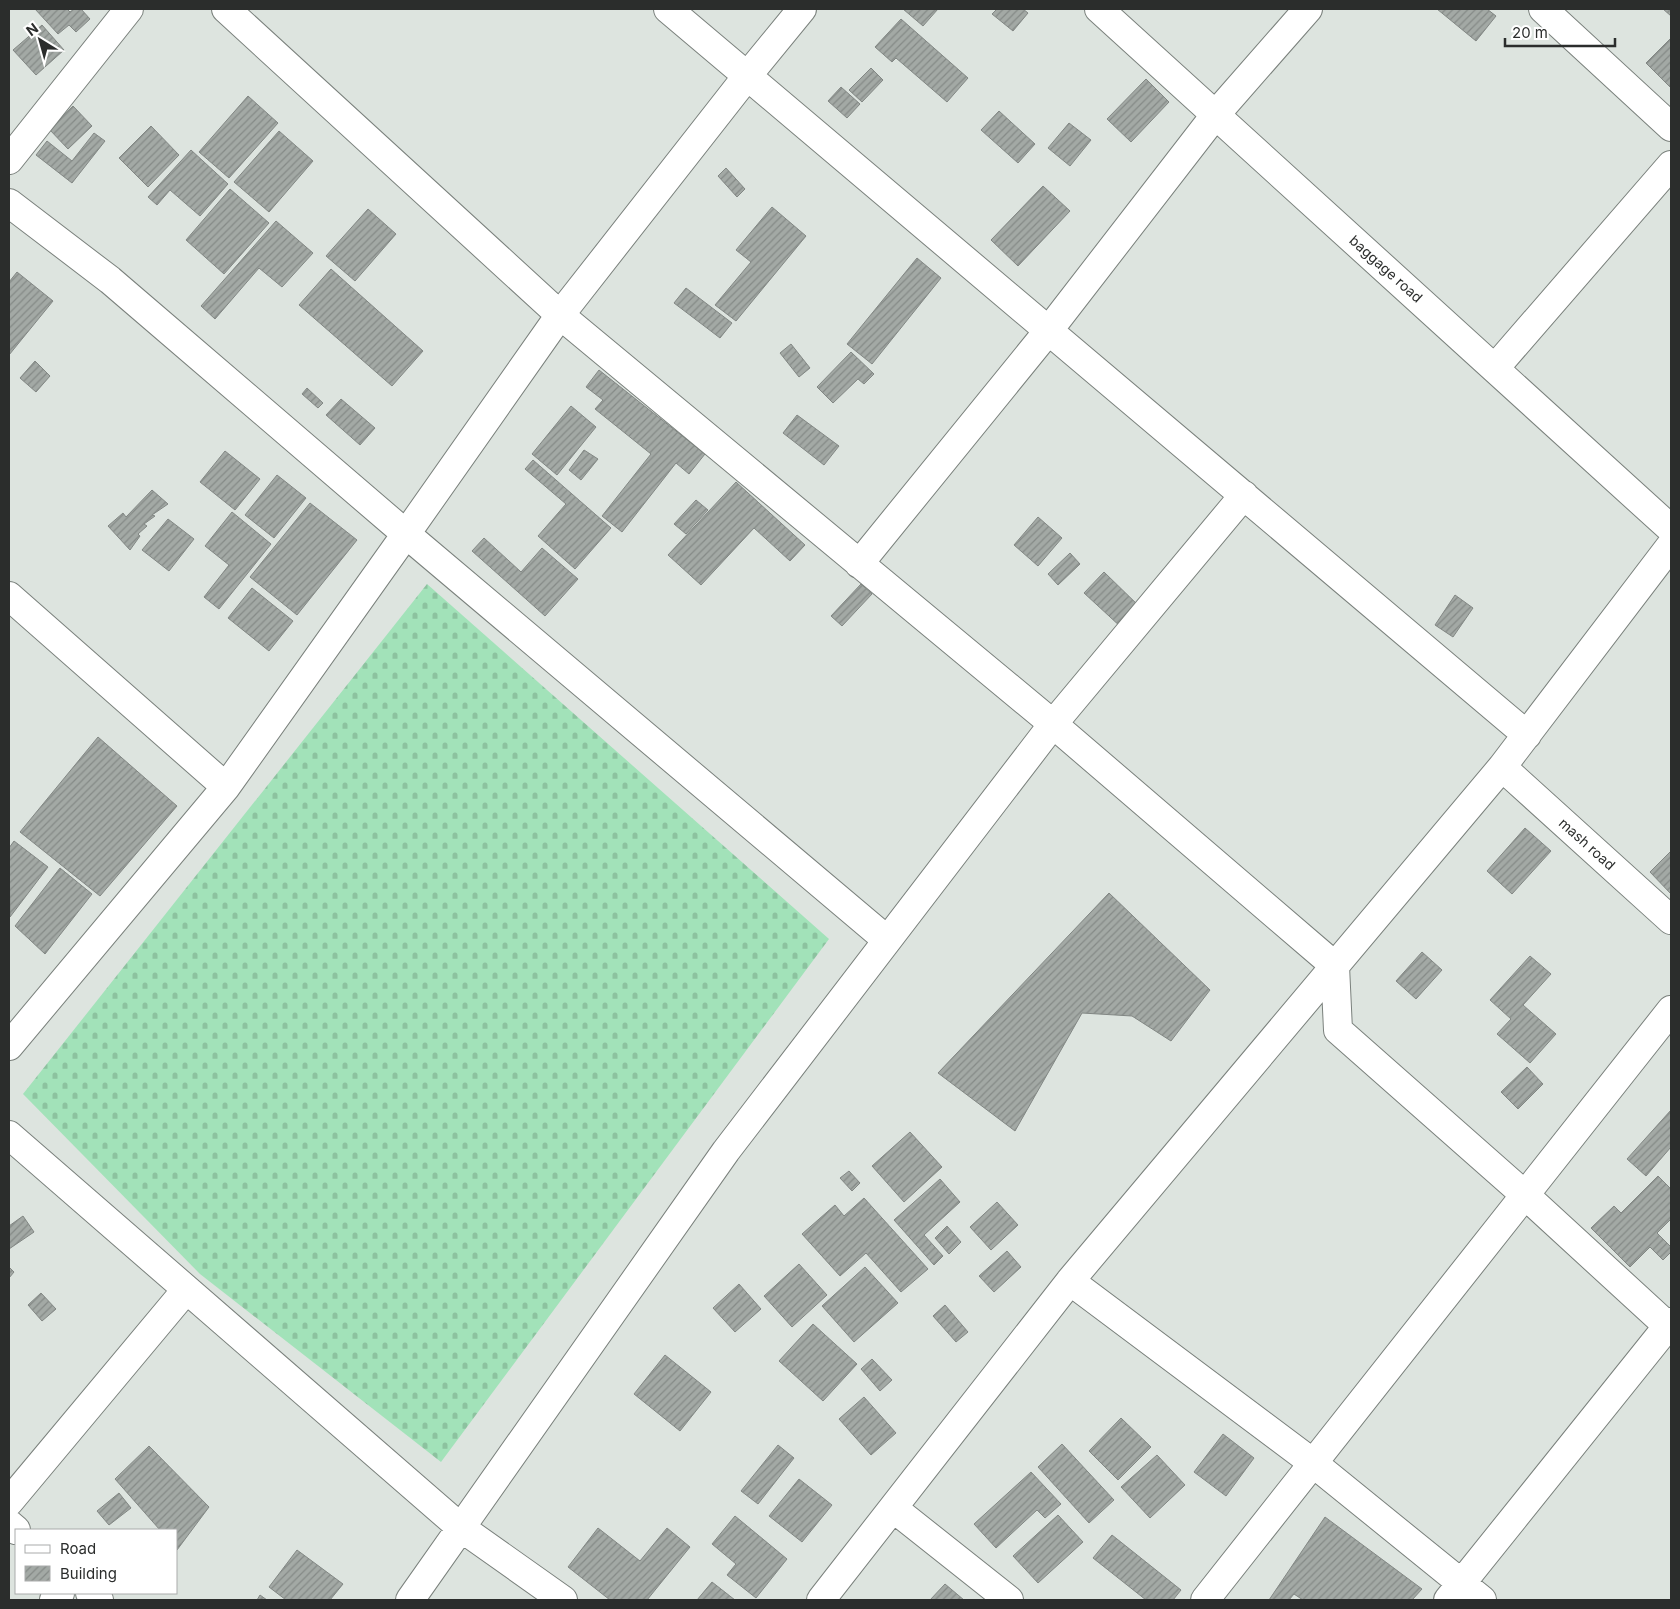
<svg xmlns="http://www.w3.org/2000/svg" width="1680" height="1609" viewBox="0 0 1680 1609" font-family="Inter,sans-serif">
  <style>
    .cemetery { fill: url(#cemetery-stones) }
    .building { fill: url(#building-hatch); stroke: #828784 }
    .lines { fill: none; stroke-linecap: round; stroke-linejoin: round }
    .minor-casing { stroke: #7a807c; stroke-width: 30 }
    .minor { stroke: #fff; stroke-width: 28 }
    .labels { text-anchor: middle; stroke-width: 4; stroke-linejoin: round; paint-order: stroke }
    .street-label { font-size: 14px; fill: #2b2d2c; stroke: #fff }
  </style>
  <defs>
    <pattern id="cemetery-stones" width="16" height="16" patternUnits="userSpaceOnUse" patternTransform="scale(1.25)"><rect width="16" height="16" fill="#a2e2b9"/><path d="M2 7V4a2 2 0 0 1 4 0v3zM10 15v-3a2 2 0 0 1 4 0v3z" fill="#8cc29f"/></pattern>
    <pattern id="building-hatch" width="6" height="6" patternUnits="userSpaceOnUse" patternTransform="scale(1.25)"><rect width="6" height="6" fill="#a3a9a5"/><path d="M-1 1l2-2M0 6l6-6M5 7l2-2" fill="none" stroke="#858a87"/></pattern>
  </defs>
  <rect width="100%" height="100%" fill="#dde4df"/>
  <path class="cemetery" d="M427 584 829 939 441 1462 200 1274 23 1094Z"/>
  <path class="building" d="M35 9H67L70 12 74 9H81L90 19 76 32 69 25 58 34Z
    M903 9H938L923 26Z
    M997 9H1023L1028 13 1013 31 992 14Z
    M1437 9H1487L1496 16 1476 41Z
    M1663 9H1671V16Z
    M901 19 968 78 947 102 896 58 892 62 875 47Z
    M42 25 64 50 36 75 13 50Z
    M1671 38V88L1646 63Z
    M871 68 883 80 862 102 849 90Z
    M1146 79 1169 102 1131 142 1107 119Z
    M841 87 860 104 847 118 828 101Z
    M248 96 278 123 229 178 199 152Z
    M73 106 92 126 68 149 49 129Z
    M999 111 1035 144 1018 163 981 130Z
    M1069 123 1091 140 1070 166 1048 148Z
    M151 126 179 155 148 187 119 158Z
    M279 131 313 161 269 212 234 182Z
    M94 133 105 141 72 183 36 155 47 141 72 161Z
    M191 150 228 184 200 216 170 190 157 205 148 197Z
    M726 168 745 189 737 197 718 176Z
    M1043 186 1070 211 1018 266 991 240Z
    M230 189 269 223 224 274 186 240Z
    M772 207 806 236 736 321 715 305 751 262 736 250Z
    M368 209 396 234 355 281 326 256Z
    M276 221 313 253 282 287 259 268 215 319 201 306Z
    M917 258 941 278 872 364 847 344Z
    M331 269 423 351 392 386 299 305Z
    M17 272 53 301 9 355V282Z
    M686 288 732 323 720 338 674 303Z
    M791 344 810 368 799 377 780 353Z
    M851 352 874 374 864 384 858 379 833 403 817 387Z
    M35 361 50 376 36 392 20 378Z
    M599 370 705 454 689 474 676 463 622 532 602 516 651 454 595 409 603 400 586 387Z
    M307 388 323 403 318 408 302 394Z
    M341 399 375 428 360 445 326 415Z
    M571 406 596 427 557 475 532 454Z
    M797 415 839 446 824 465 783 433Z
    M584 450 598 459 581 480 569 470Z
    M225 451 260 479 235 510 200 482Z
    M533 460 611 528 575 569 538 536 566 504 525 469Z
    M277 475 306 498 274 538 245 515Z
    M736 482 805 545 790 561 754 528 701 585 668 555Z
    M152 490 168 504 152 515 155 516 144 524 147 526 138 534 140 536 130 550 108 526 123 513 126 517Z
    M696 500 708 510 686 534 674 524Z
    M310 503 357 540 297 615 250 577Z
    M232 512 271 544 219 609 204 597 229 565 205 546Z
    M1038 517 1062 538 1038 566 1014 545Z
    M168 519 194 539 169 571 142 550Z
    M484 538 521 572 542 548 578 579 545 616 472 551Z
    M1070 553 1080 564 1058 585 1048 574Z
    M1104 572 1141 608 1122 628 1084 593Z
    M861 584 872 594 842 626 831 616Z
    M252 588 293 621 269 651 228 618Z
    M1455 595 1473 608 1453 637 1435 625Z
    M98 737 177 806 100 896 20 832Z
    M1525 828 1551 851 1512 894 1487 871Z
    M14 841 48 867 10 917 9 848Z
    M1671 851V894L1650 872Z
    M60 868 92 894 45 954 15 926Z
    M1109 893 1210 990 1171 1041 1132 1016 1082 1013 1015 1131 938 1073Z
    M1422 952 1442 970 1416 999 1396 981Z
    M1530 956 1551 974 1523 1005 1556 1034 1530 1063 1497 1034 1511 1019 1490 1000Z
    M1527 1067 1543 1084 1518 1109 1501 1092Z
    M1671 1110V1147L1646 1176 1627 1159Z
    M910 1132 942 1167 904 1202 872 1166Z
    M849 1171 860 1183 852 1191 840 1178Z
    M1658 1176 1671 1189V1219L1657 1233 1671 1247V1252L1663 1260 1650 1247 1630 1267 1591 1228 1614 1206 1621 1213Z
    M940 1179 960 1202 924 1235 943 1256 934 1265 894 1220Z
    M864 1198 928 1269 901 1292 866 1253 840 1276 802 1234 835 1205 844 1216Z
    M997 1202 1018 1225 991 1250 970 1227Z
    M23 1216 34 1232 9 1249V1226Z
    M947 1226 961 1242 949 1254 935 1238Z
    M1007 1251 1021 1267 994 1292 979 1276Z
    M799 1264 827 1295 792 1327 764 1296Z
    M9 1267 14 1272 9 1278Z
    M865 1267 898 1303 854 1342 822 1306Z
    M739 1284 761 1309 735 1332 713 1308Z
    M41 1293 56 1309 42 1321 28 1305Z
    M945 1305 968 1332 956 1342 933 1316Z
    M813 1324 857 1364 823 1401 779 1361Z
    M665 1355 711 1392 680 1431 634 1394Z
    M872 1359 892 1380 880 1391 861 1369Z
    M864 1397 896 1433 871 1455 839 1419Z
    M1121 1418 1151 1447 1118 1480 1089 1451Z
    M1223 1434 1254 1458 1226 1496 1194 1472Z
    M1062 1444 1114 1500 1089 1523 1038 1467Z
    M778 1445 794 1458 758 1504 741 1491Z
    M149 1446 209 1507 177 1550 176 1530H160L115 1479Z
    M1157 1455 1185 1485 1150 1518 1121 1487Z
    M1031 1472 1061 1504 1045 1518 1037 1510 996 1548 974 1524Z
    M799 1479 832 1505 802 1542 769 1516Z
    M119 1493 131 1508 109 1525 97 1511Z
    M1058 1515 1083 1542 1038 1583 1013 1556Z
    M735 1516 787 1559 756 1598 727 1575 736 1564 712 1544Z
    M1325 1517 1422 1589 1412 1600H1303L1294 1594 1289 1600H1269Z
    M598 1528 640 1561 667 1528 690 1547 647 1600H610L568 1567Z
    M1112 1535 1181 1590 1173 1600H1146L1093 1558Z
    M297 1550 343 1584 330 1600H286L269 1587Z
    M712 1582 735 1600H697Z
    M945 1584 964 1600H930Z
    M260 1595 267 1600H257Z"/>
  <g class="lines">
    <defs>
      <path id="minor" d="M226 9 560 315 1053 724 1335 966 1338 1030 1525 1195 1671 1329
        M668 9 1527 735
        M1099 9 1671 529
        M1543 9 1671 127
        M9 160 129 9
        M9 203 110 280 406 534 887 940
        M1495 368 1671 165
        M859 564 1049 330 1216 114 1308 9
        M9 596 226 787
        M1502 767 1671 920
        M9 1046 226 787 406 534 560 315 748 75 802 9
        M9 1135 460 1527 563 1600
        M1070 1281 1313 1463 1482 1600
        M9 1502 186 1290
        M893 1508 1009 1600
        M9 1524 16 1530
        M90 1593 99 1600
        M54 1600 60 1593
        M410 1600 726 1151 1053 724 1244 495
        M821 1600 1070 1281 1502 767 1671 545
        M1205 1600 1671 1010
        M1448 1600 1671 1322"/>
    </defs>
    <use href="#minor" class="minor-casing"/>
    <use href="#minor" class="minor"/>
  </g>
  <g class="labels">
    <g class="street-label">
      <text transform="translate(1386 269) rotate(42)" y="5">baggage road</text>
      <text transform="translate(1587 844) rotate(42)" y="5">mash road</text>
    </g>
  </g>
  <rect width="1680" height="1609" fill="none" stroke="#2b2d2c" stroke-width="20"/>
  <rect x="15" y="1529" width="162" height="65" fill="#ffffff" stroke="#aaabab"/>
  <rect x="25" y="1545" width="25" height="8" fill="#ffffff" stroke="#aaabab"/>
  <text x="60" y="1554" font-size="15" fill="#2b2d2c">Road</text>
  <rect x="25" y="1566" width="25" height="15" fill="url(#building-hatch)" stroke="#aaabab"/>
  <text x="60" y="1579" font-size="15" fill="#2b2d2c">Building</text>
  <g transform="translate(40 40) rotate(323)" stroke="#ffffff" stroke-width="4" paint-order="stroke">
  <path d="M0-4L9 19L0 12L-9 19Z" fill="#2b2d2c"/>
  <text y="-8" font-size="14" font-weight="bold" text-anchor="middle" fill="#2b2d2c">N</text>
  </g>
  <path d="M1505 38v8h110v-8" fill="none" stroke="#2b2d2c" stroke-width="2.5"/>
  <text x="1512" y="38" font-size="15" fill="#2b2d2c" stroke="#ffffff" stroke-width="4" paint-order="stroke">20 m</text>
</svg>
